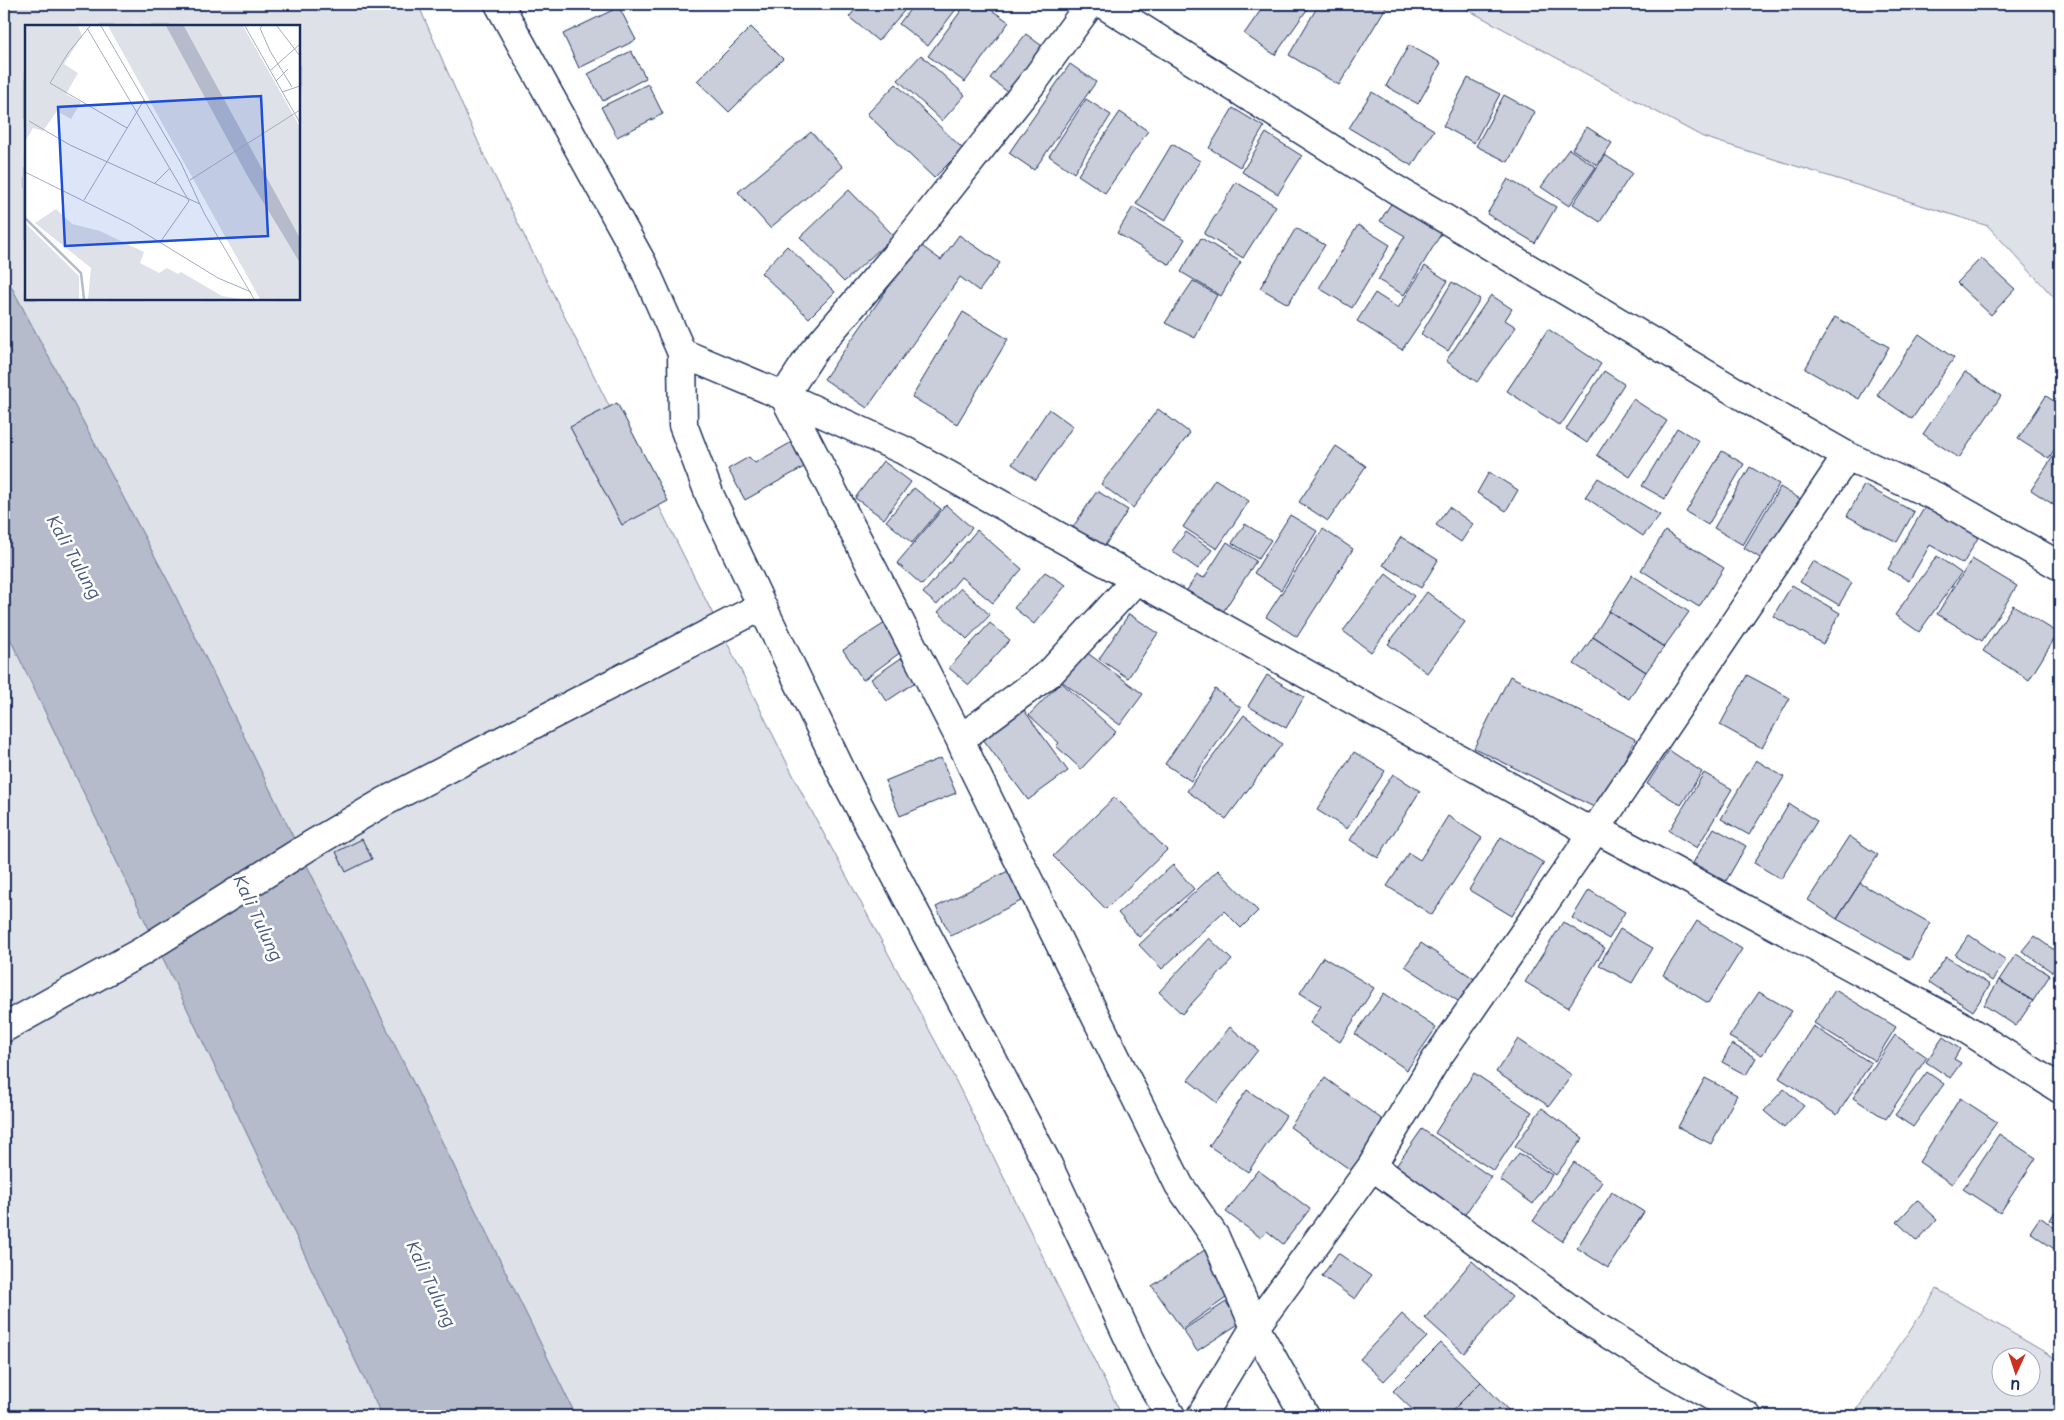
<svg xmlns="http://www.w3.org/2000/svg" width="2064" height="1420" viewBox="0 0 2064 1420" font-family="Mali,sans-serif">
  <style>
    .green { fill: #dee1e7; stroke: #7c88a2; fill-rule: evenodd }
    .water { fill: #b5bbca; stroke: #77839f }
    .building { fill: #caceda; stroke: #1b2f5e }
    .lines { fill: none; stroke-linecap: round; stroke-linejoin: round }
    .minor-casing { stroke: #1b2f5e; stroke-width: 31 }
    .minor { stroke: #fff; stroke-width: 28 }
    .labels { text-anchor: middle; stroke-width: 5; stroke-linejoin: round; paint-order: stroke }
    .water-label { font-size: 18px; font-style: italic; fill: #49597e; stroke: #fff }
    .inset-river { fill: none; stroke: #b5bbca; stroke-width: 2.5 }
    .inset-road { fill: none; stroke: #a4acbf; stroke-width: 1 }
    .view { fill: #1d4ed8; fill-opacity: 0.15; stroke: #1d4ed8; stroke-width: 2.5 }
    .inset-edge { fill: none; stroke: #1b2f5e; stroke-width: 2.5 }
  </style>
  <rect width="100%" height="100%" fill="#fff"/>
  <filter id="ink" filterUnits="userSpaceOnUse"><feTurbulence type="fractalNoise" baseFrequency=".02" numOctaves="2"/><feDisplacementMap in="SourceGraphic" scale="10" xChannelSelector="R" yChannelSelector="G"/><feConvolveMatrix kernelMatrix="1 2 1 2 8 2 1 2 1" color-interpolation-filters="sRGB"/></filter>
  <g filter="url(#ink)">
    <path class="green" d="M4 4H418L483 153 803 795 946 1061 1122 1416H576L170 585 4 273ZM26 26H299V299H26Z
      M1457 4H2060V304L1988 226 1703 137Z
      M4 626 382 1416H4Z
      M1937 1289 2060 1361V1416H1853ZM2002 1358H2032V1388H2002Z"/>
    <path class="water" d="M4 273 170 585 576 1416H382L4 626Z"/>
    <path class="building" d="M860 4H910L878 41 849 17Z
      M914 4H960L928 46 899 24Z
      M966 4H983L1009 22 965 82 928 56Z
      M1185 4H1196L1192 9Z
      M1265 4H1311L1275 55 1244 34Z
      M1319 4H1388L1339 85 1289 55Z
      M619 7 636 40 579 68 563 34Z
      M751 27 783 59 729 112 697 81Z
      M1026 34 1050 52 1014 97 990 78Z
      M1409 45 1441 63 1418 104 1386 86Z
      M631 51 646 78 603 101 588 74Z
      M921 55 965 95 942 121 898 80Z
      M1070 64 1096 82 1034 170 1009 153Z
      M1468 78 1500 94 1474 143 1443 126Z
      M648 84 663 114 617 137 601 107Z
      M896 84 963 149 934 178 867 114Z
      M1372 92 1434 130 1412 166 1349 128Z
      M1504 95 1535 112 1508 162 1476 146Z
      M1086 99 1111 115 1074 173 1049 156Z
      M1233 108 1264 127 1240 167 1209 148Z
      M1120 112 1148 131 1105 193 1078 175Z
      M1587 127 1612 143 1597 165 1572 149Z
      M811 132 843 167 770 228 738 192Z
      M1266 133 1302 156 1278 194 1242 172Z
      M1172 144 1200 161 1165 221 1136 204Z
      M1569 149 1596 167 1569 206 1541 187Z
      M1605 155 1632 173 1600 222 1573 204Z
      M1508 179 1556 207 1535 243 1487 214Z
      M1236 182 1276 206 1243 258 1204 234Z
      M849 190 894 236 844 282 800 237Z
      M1394 199 1444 229 1404 295 1378 280 1405 236 1380 221Z
      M1133 207 1185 239 1170 265 1117 233Z
      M1358 225 1390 245 1352 308 1319 288Z
      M1296 228 1325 245 1288 304 1260 288Z
      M959 235 1000 263 979 291 960 277 867 408 824 379 919 244 941 260Z
      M1201 238 1241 262 1221 296 1181 272Z
      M787 246 835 292 809 318 761 273Z
      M1981 258 2015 289 1991 315 1957 283Z
      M1425 266 1448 281 1402 350 1357 321 1375 293 1398 308Z
      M1193 281 1217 295 1195 338 1165 323Z
      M1452 282 1480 299 1448 351 1421 334Z
      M1491 295 1512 309 1505 320 1516 327 1477 382 1446 361Z
      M963 312 1008 339 957 424 912 397Z
      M1835 317 1889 347 1859 399 1805 369Z
      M1548 329 1601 364 1560 426 1507 391Z
      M1919 334 1954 358 1912 419 1877 395Z
      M1604 371 1624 384 1587 443 1566 429Z
      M1965 372 2001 396 1959 458 1923 434Z
      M2046 396 2060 405V441L2049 459 2018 439Z
      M1633 399 1667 421 1630 477 1597 455Z
      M617 403 668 501 622 525 570 427Z
      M1049 409 1073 426 1036 480 1012 464Z
      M1158 409 1190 433 1133 508 1101 484Z
      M1677 428 1699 441 1665 499 1642 486Z
      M799 438 813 462 745 500 728 469 749 457 755 463Z
      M1336 446 1366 466 1328 521 1299 502Z
      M2060 446V509L2031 490Z
      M1722 451 1744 464 1708 525 1686 512Z
      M883 461 911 482 884 519 855 498Z
      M1750 467 1779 484 1743 545 1714 528Z
      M1489 472 1518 490 1506 511 1477 493Z
      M1598 478 1660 515 1643 536 1585 497Z
      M1215 479 1249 501 1217 549 1183 527Z
      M1864 485 1914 512 1897 542 1847 516Z
      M1780 487 1802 500 1765 561 1744 548Z
      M914 488 941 509 912 543 886 521Z
      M1097 491 1128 510 1104 547 1073 527Z
      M946 505 972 528 922 585 897 563Z
      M1926 505 1979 536 1963 564 1930 545 1909 581 1888 569Z
      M1449 507 1473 524 1461 542 1436 525Z
      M1290 515 1317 531 1281 590 1254 573Z
      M1245 524 1271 540 1258 559 1232 543Z
      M1323 529 1353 549 1297 637 1266 617Z
      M977 530 1022 569 993 603 961 577 937 605 923 593Z
      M1665 531 1724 568 1699 607 1641 570Z
      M1186 532 1212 550 1198 569 1172 551Z
      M1401 537 1438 560 1421 588 1383 565Z
      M1227 542 1256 561 1221 615 1185 593 1197 575 1204 578Z
      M1937 556 1961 573 1919 632 1895 615Z
      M1972 559 2017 586 1982 641 1937 614Z
      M1813 561 1852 583 1839 605 1800 582Z
      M1045 572 1066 585 1034 624 1014 608Z
      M1386 574 1414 596 1371 652 1343 631Z
      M1632 575 1689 612 1664 647 1609 611Z
      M1792 585 1840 613 1823 644 1773 616Z
      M961 588 990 615 967 639 938 612Z
      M1427 592 1465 622 1427 673 1388 644Z
      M2013 605 2058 633 2029 680 1983 651Z
      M1609 611 1664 647 1646 672 1593 637Z
      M1129 614 1158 633 1128 678 1099 659Z
      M885 623 905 649 863 680 843 650Z
      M990 623 1010 640 969 685 949 668Z
      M1593 637 1646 672 1629 699 1574 664Z
      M1082 649 1143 694 1120 725 1060 680Z
      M901 658 917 681 887 701 871 679Z
      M1267 675 1304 697 1286 728 1248 706Z
      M1747 675 1790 698 1762 748 1720 725Z
      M1510 676 1635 739 1600 810 1474 748Z
      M1061 682 1116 732 1081 769 1056 746 1059 743 1029 715Z
      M1215 689 1241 708 1191 781 1165 764Z
      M1021 706 1068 771 1028 800 980 735Z
      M1244 715 1282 744 1226 819 1187 791Z
      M1669 750 1702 772 1681 805 1647 784Z
      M1354 752 1385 771 1347 829 1317 810Z
      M941 758 956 793 900 816 885 781Z
      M1756 760 1784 777 1749 835 1721 819Z
      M1704 773 1732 789 1697 848 1669 831Z
      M1393 774 1420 791 1378 858 1350 840Z
      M1115 797 1167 850 1106 909 1053 856Z
      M1789 804 1817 821 1781 879 1754 863Z
      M1448 816 1482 838 1432 915 1387 886 1409 853 1420 860Z
      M1714 828 1746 846 1726 881 1693 863Z
      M1849 836 1878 855 1837 919 1808 900Z
      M1501 837 1544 863 1512 916 1469 890Z
      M362 839 372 859 346 872 336 852Z
      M1173 865 1194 889 1139 937 1118 913Z
      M1218 870 1258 911 1241 928 1224 911 1162 969 1139 945Z
      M1008 871 1023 900 951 936 936 907Z
      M1860 883 1930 923 1910 960 1837 919Z
      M1589 890 1625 912 1609 939 1572 918Z
      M1697 921 1742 949 1708 1003 1663 975Z
      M1563 922 1605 948 1568 1008 1525 982Z
      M1620 929 1653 948 1632 983 1599 965Z
      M1969 935 2006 960 1992 981 1955 955Z
      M2034 936 2060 954V961L2052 972 2022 951Z
      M1209 938 1232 960 1182 1014 1159 992Z
      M1421 943 1476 980 1461 1003 1405 966Z
      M2016 954 2050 975 2033 1001 1999 980Z
      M1323 957 1374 988 1340 1042 1310 1023 1321 1006 1300 993Z
      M1946 957 1990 985 1973 1011 1929 982Z
      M1999 980 2033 1001 2016 1026 1984 1005Z
      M1835 990 1896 1027 1875 1061 1814 1023Z
      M1759 992 1792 1011 1762 1055 1729 1037Z
      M1384 993 1436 1028 1407 1070 1355 1034Z
      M1813 1026 1871 1063 1837 1115 1779 1078Z
      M1230 1027 1258 1050 1217 1103 1188 1080Z
      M1895 1035 1927 1057 1886 1119 1853 1098Z
      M1943 1037 1960 1049 1954 1059 1961 1063 1950 1078 1926 1062Z
      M1518 1039 1572 1075 1549 1106 1496 1072Z
      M1732 1044 1756 1058 1746 1075 1722 1062Z
      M1927 1072 1944 1084 1913 1127 1895 1115Z
      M1474 1073 1532 1112 1494 1171 1435 1133Z
      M1325 1078 1387 1123 1352 1171 1290 1127Z
      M1705 1078 1737 1095 1711 1144 1678 1127Z
      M1784 1089 1804 1106 1784 1128 1764 1111Z
      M1247 1090 1286 1116 1248 1172 1209 1146Z
      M1960 1098 1997 1122 1952 1184 1919 1162Z
      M1542 1108 1583 1138 1556 1175 1515 1146Z
      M1422 1129 1491 1177 1461 1220 1392 1172Z
      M1999 1134 2036 1158 2000 1213 1963 1189Z
      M1519 1153 1552 1175 1533 1204 1500 1180Z
      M1574 1162 1602 1182 1562 1241 1533 1221Z
      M1258 1170 1310 1209 1283 1244 1267 1231 1261 1238 1226 1212Z
      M1612 1192 1644 1212 1608 1268 1577 1248Z
      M1917 1200 1937 1219 1917 1241 1897 1222Z
      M2060 1203V1226L2050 1220Z
      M2040 1217 2060 1232V1253L2030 1232Z
      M1206 1249 1236 1291 1182 1329 1152 1286Z
      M1338 1253 1371 1276 1355 1299 1322 1276Z
      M1472 1261 1512 1297 1464 1353 1425 1318Z
      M1226 1302 1240 1323 1197 1351 1183 1330Z
      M1402 1314 1427 1337 1384 1381 1360 1359Z
      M1441 1343 1481 1382 1447 1416H1419L1393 1391Z
      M1481 1382 1513 1415 1447 1416Z"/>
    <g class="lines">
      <defs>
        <path id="minor" d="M499 4 642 263 682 353 683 425 710 496 762 606 849 787 1048 1165 1144 1371 1171 1416
          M1103 4 1395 189 1763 408 1847 456 1941 499 2060 566
          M682 353 784 396 903 450 1580 826 1596 829 1960 1025 2060 1089
          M784 396 960 739 972 766 1179 1185 1215 1237 1255 1327 1305 1416
          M784 396 812 353 902 248 1037 77 1090 4
          M960 739 1051 672 1136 580
          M4 1028 141 952 311 845 384 802 762 606
          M1372 1166 1586 1320 1662 1368 1747 1416
          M1201 1416 1255 1327 1372 1166 1435 1061 1596 829 1847 456"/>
      </defs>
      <use href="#minor" class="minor-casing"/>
      <use href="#minor" class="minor"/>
    </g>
  </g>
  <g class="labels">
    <g class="water-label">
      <text transform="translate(74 557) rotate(61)" y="6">Kali Tulung</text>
      <text transform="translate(258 918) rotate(65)" y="6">Kali Tulung</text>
      <text transform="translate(431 1284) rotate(65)" y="6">Kali Tulung</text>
    </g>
  </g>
  <g transform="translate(25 25)">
    <rect width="275" height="275" fill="#fff"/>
    <path d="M0 1H53L57 11 39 39 53 48 41 69 56 77 46 94 32 86 18 106 8 103 0 117ZM83 1H141L224 154 275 238V274H235ZM159 1H218L275 102V213ZM31 184 47 199 75 206 119 227 115 238 134 248 142 243 153 249 156 247 197 271 216 274H63L66 243 10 198ZM0 198 54 251V274H0Z" fill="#dee1e7"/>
    <path d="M141 1H159L275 213V238L224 154Z" fill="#b5bbca"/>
    <path class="inset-river" d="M0 193 56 248 59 274"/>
    <path class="inset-road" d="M65 1 43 28 25 58 102 103M76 1 156 138 179 188 229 274M220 1 275 98M237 1 235 3 245 26 267 62M252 1 275 31M62 3 164 176M246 45 275 19M251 56 263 44M257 67 275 61M4 96 45 120 175 179M0 147 105 199 193 253 226 267M165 155 275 85M129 159 145 143M59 175 119 75M136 216 164 176"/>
    <path class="view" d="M236 71 243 211 40 221 33 82Z"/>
    <rect width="275" height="275" class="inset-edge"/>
  </g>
  <rect width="2064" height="1420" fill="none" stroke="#fff" stroke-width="20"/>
  <rect x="10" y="10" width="2044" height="1400" fill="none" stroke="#1b2f5e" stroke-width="2" filter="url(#ink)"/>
  <g transform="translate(2016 1372) rotate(183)"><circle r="24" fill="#ffffff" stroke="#a4acbf"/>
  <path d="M0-4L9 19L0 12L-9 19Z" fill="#c8321e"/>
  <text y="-8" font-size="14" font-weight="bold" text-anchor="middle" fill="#1b2f5e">U</text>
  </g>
</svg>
